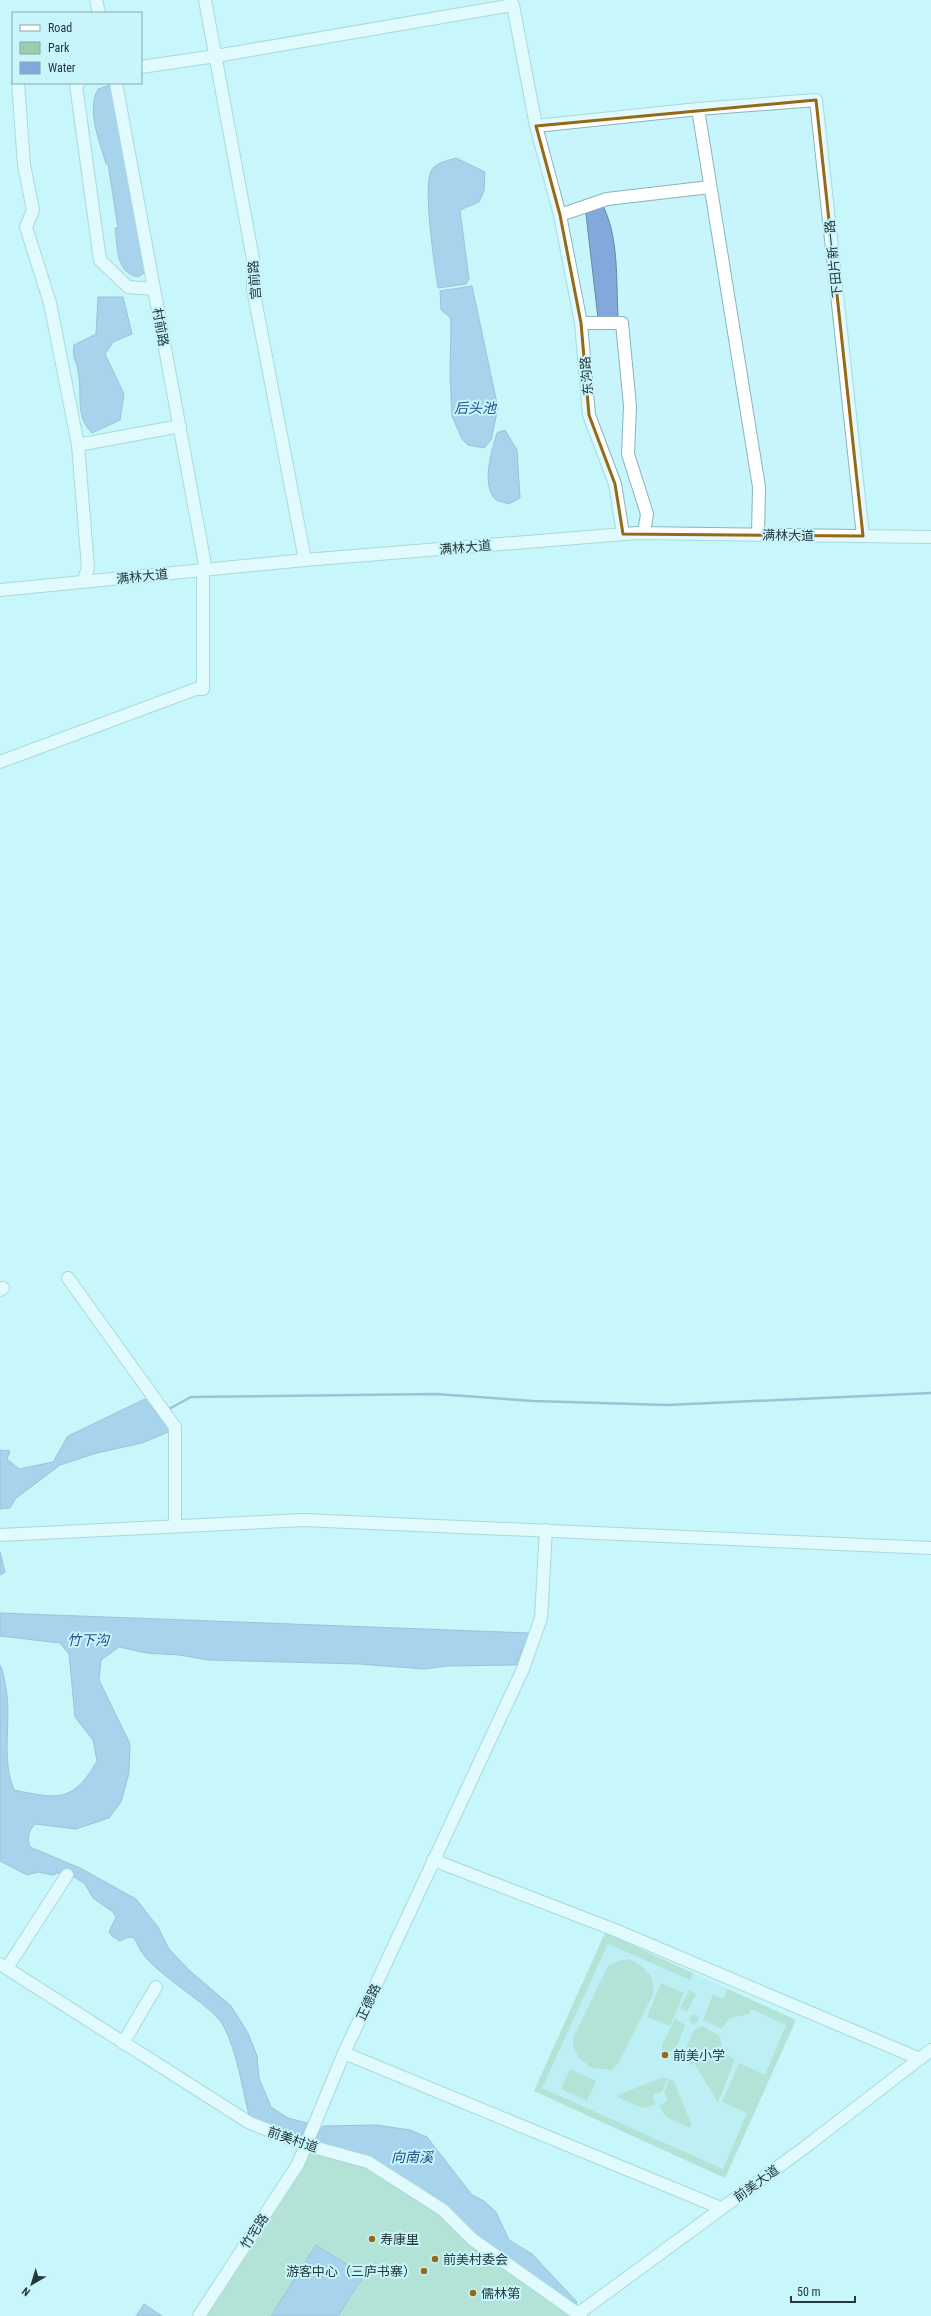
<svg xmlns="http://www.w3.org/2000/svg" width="931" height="2316" viewBox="0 0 931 2316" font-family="'Roboto Condensed','Noto Sans SC',sans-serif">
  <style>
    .built { fill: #b1e9ee }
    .green { fill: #9bcda9 }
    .water { fill: #83a8dc; stroke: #6786ab }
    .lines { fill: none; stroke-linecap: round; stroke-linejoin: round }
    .stream { stroke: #6786ab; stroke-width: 2.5 }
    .minor-casing { stroke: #88b5ba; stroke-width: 14 }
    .minor { stroke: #fff; stroke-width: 12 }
    .marked { fill: none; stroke: #976818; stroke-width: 3; stroke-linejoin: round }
    .poi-dot { fill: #976818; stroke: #c7f5fb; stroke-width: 1.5 }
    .labels { text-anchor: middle; stroke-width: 4; stroke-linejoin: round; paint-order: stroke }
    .street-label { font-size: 13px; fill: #25383a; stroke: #c7f5fb }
    .poi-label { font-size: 13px; fill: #25383a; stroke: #c7f5fb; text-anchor: start }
    .water-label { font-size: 14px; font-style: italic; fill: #1f4e8d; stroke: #c7f5fb }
  </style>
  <rect width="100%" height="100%" fill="#c7f5fb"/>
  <path class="built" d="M605 1933 796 2020 725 2178 534 2091Z"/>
  <path class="green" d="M605 1933 693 1973 690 1980 608 1944 542 2088 723 2169 747 2113 722 2102 739 2063 765 2075 786 2025 751 2009 749 2014 730 2018 722 2029 703 2020 713 1994 723 1999 728 1989 796 2020 725 2178 534 2091Z
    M628 1959C644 1965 658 1977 652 1997L618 2064 611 2070 592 2068 579 2058 573 2046V2038L608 1966 619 1961Z
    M661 1983 684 1993 670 2026 647 2017Z
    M689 1990 696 1994 687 2012 680 2008Z
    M689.5 2019a4.5 4.5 0 1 1 9 0a4.5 4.5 0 1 1-9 0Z
    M675 2019 685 2025 675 2051 663 2052 662 2045Z
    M702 2026 719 2035 724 2053 735 2059 718 2103 694 2063 690 2065 683 2054 694 2030Z
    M570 2069 596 2081 587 2101 561 2089Z
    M663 2077 668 2079 662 2092 655 2094 653 2097 655 2105 642 2108 617 2097 618 2095Z
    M669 2079 674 2081 692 2126 690 2128 666 2117 659 2106 666 2102 667 2098 664 2093Z
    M299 2150 326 2154 370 2166 439 2213 577 2316H193Z"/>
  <path class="water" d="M110 85 147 271 138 277C115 272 118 248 115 228H118L108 164H106C100 142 86 111 98 89Z
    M456 158 485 172 484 191 479 202 460 210 469 279 466 284 438 288C435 268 421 179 433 168 439 162 449 160 456 158Z
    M603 206C619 238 616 280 618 315L613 319 598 318 586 214V211Z
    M472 286 498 408 491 440 484 448 468 445 462 439 452 416 450 376 451 324 450 317 441 310 440 291Z
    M98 297H123L132 334 113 342 105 354 124 394 120 420 92 433C74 415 83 394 78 371 76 358 72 360 74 345L96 334Z
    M505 430 517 450 520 498 509 504C505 502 498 502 495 499 481 484 492 449 497 433Z
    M145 1399 171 1431 142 1443 97 1453 60 1465 15 1499 10 1508 0 1509V1450L10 1451 7 1459 19 1469 53 1462 68 1436Z
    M0 1552 5 1572 0 1575Z
    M0 1613 529 1633 516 1665 447 1666 424 1669 359 1664 208 1660 179 1655 146 1653 119 1647 101 1660 99 1680 130 1744 129 1773 121 1802 109 1818 76 1829 35 1824C28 1832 27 1837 30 1847L80 1868 136 1899 158 1927 169 1949 189 1970 231 2006 248 2033 257 2056 259 2078 271 2107 288 2118 307 2123 302 2135 288 2133 250 2119C242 2089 238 2053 223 2025 216 2011 174 1984 160 1971 154 1966 146 1959 141 1951 134 1940 136 1932 120 1941L112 1936 109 1932 116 1917 113 1912 93 1898 85 1884 65 1871 52 1875 38 1872 27 1875 0 1861V1665C3 1670 4 1677 5 1683 13 1718 0 1756 14 1790 58 1799 73 1803 97 1761L93 1740 75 1717 69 1654 60 1643 0 1636Z
    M377 2125 410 2130 427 2137 472 2195 484 2201 496 2212 509 2240 532 2254 577 2302 576 2304H573L370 2157 317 2141 316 2138 323 2126Z
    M316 2245 364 2275 338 2316H271Z
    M144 2304 162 2316H136Z"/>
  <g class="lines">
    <path class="stream" d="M167 1410 191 1397 436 1394 533 1401 667 1405 931 1393"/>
    <defs>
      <path id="minor" d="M96 0 99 13
        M205 0 253 259V289L305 560
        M141 67 216 56 513 5 536 126
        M18 83 24 165 33 210 26 227 50 303 78 445
        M79 83 76 85 100 260 128 287 154 289
        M116 83 206 570
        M698 109 816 100 863 536
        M560 215 607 199 710 187
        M581 323H622L630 406 628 454 647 514 644 533
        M623 534 615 484 589 415 581 323 560 215 536 126 698 109 759 487 758 535
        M83 582 88 568 78 445 180 426
        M0 590 305 560 637 533 931 537
        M0 762 196 689H203V570
        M68 1278 175 1427V1526
        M0 1290 3 1288
        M0 1535 304 1520 931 1548
        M433 1860 615 1930 920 2059
        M0 1964 250 2123 306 2145 368 2162 443 2210 472 2239 581 2316
        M7 1968 67 1875
        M123 2043 156 1987
        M344 2053 721 2208
        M579 2313 804 2148 931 2050
        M199 2316 298 2164 344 2053 523 1669 541 1618 546 1530"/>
    </defs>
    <use href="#minor" class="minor-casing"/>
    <use href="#minor" class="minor"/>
  </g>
  <path d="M0 0H931V2316H0ZM816 100 863 536 623 534 615 484 589 415 581 323 560 215 536 126Z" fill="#c7f5fb" fill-opacity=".55" fill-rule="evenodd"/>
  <path class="marked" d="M816 100 863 536 623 534 615 484 589 415 581 323 560 215 536 126Z"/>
  <g class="poi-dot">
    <circle cx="665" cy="2055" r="4"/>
    <circle cx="372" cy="2239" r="4"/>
    <circle cx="435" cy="2259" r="4"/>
    <circle cx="424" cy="2271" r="4"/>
    <circle cx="473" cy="2293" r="4"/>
  </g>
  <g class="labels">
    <g class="street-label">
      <text transform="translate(833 259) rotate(-96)" y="5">下田片新一路</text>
      <text transform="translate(254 280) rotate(-95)" y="5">宫前路</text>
      <text transform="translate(161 327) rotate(80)" y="5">村前路</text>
      <text transform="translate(586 376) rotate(-95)" y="5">东沟路</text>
      <text transform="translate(788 535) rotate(1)" y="5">满林大道</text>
      <text transform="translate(465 547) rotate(-5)" y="5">满林大道</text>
      <text transform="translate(142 576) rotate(-6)" y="5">满林大道</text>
      <text transform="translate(368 2002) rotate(-65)" y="5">正德路</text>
      <text transform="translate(293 2139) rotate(19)" y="5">前美村道</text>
      <text transform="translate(756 2183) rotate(-36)" y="5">前美大道</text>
      <text transform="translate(254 2231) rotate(-57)" y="5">竹宅路</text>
    </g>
    <g class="poi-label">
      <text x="673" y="2060">前美小学</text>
      <text x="380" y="2244">寿康里</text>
      <text x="443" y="2264">前美村委会</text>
      <text x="416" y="2276" text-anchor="end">游客中心（三庐书寨）</text>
      <text x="481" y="2298">儒林第</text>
    </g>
    <g class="water-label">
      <text x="475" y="413">后头池</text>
      <text x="88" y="1645">竹下沟</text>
      <text x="412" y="2162">向南溪</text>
    </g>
  </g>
  <rect x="12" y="12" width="130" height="72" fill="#c7f5fb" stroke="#86a9ae"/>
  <rect x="20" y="25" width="20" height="6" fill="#ffffff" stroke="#86a9ae"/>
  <text x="48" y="32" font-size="12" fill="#25383a">Road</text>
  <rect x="20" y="42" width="20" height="12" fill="#9bcda9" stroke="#86a9ae"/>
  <text x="48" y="52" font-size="12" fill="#25383a">Park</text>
  <rect x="20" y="62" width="20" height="12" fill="#83a8dc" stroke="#86a9ae"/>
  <text x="48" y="72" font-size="12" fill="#25383a">Water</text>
  <g transform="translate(32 2284) rotate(218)" stroke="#c7f5fb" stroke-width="3" paint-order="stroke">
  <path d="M0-3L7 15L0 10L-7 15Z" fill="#25383a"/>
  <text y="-6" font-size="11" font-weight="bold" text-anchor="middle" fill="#25383a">N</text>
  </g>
  <path d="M791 2296v6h64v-6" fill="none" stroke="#25383a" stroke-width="2"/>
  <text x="797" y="2296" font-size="12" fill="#25383a" stroke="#c7f5fb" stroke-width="3" paint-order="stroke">50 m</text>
</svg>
